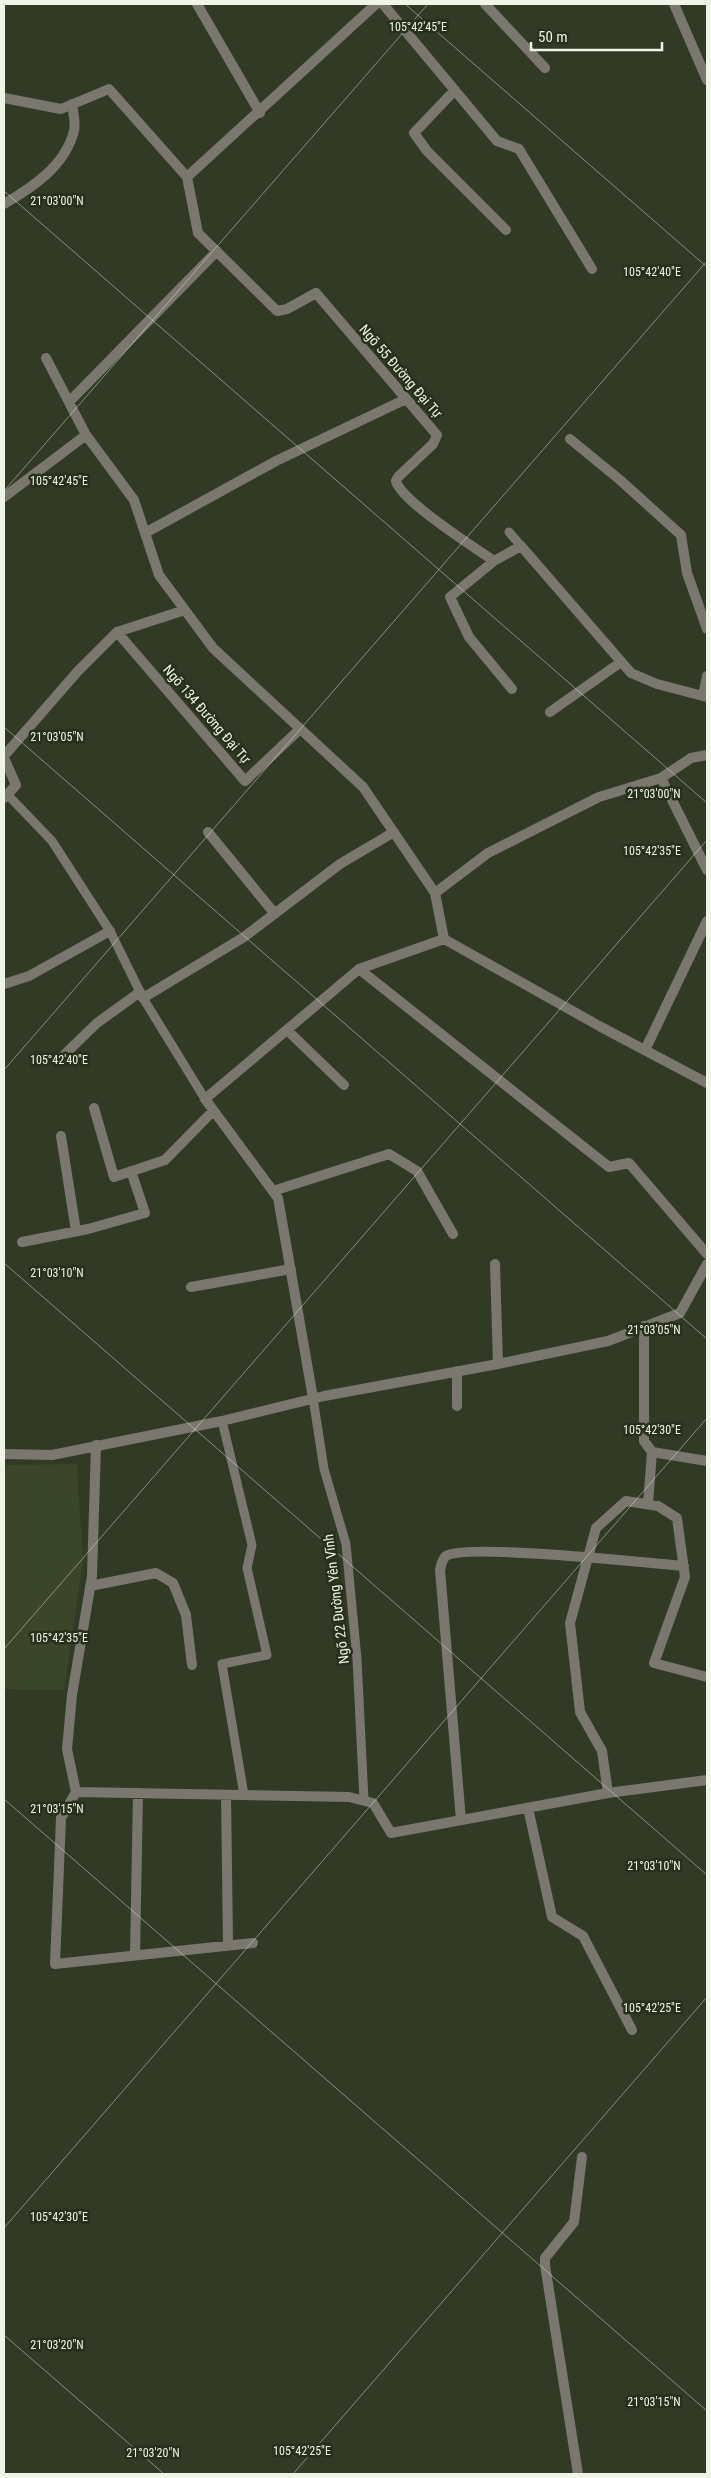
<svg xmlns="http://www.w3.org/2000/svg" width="711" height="2478" viewBox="0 0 711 2478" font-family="'Roboto Condensed',sans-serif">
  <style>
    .built { fill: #3b452a }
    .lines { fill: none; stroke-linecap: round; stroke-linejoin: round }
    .service { stroke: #7a786e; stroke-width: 9 }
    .minor { stroke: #7a786e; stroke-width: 10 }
    .ticks { fill: none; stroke: #eff4e7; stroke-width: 1; stroke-opacity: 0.45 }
    .labels { text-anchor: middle; stroke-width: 5; stroke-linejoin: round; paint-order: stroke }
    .street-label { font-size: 14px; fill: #eff4e7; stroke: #28301c }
    .ticks-label { font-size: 12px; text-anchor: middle; fill: #eff4e7; stroke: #28301c; stroke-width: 5; stroke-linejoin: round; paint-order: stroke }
  </style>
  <rect width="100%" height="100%" fill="#323a26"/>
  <path class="built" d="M77 1464 83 1561 64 1690 4 1689V1465Z"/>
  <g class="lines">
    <path class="service" d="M509 532 521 546
      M7 794 52 841 110 931 143 998 205 1099
      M313 1398 324 1469 346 1544 357 1659 364 1800
      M222 1421 252 1545 247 1568 267 1655 222 1664 244 1795"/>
    <path class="minor" d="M197 4 260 113
      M383 4 497 141 519 149 592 269
      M485 4 545 68
      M674 4 707 80
      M455 90 414 133 427 151 506 230
      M4 98 61 109 109 89 187 177 198 233 277 311 287 309 316 293 437 435 433 444 398 477 396 481C401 501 474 547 494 561
      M187 177 376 4
      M4 204C33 187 65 166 74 131 76 123 73 112 72 104
      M46 358 86 435 134 500 159 575 213 648 363 787 435 893 444 939 359 969 205 1099 278 1198 313 1398
      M69 402 217 251
      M570 439 620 480 681 535 687 573 707 629
      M4 497 86 435
      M145 533 276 461 406 399
      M117 632 245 781 300 729
      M512 689 469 637 450 597 494 561 521 546 631 673 657 684 707 697
      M703 696 707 676
      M550 712 621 662
      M707 755 691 758 661 778 707 870
      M4 756 78 671 117 632 185 610
      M4 758 16 785 4 798
      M208 832 275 914
      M435 893 488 853 599 797 661 778
      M444 939 601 1027 707 1083
      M359 969 609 1167 629 1163 707 1254
      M4 984 29 976 110 931
      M143 998 244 937 340 864 394 832
      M287 1030 344 1085
      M645 1050 707 921
      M65 1054 97 1023 140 992
      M94 1108 114 1177 165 1160 213 1111
      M61 1136 76 1231
      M273 1191 389 1154 417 1171 453 1234
      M22 1242 88 1229 145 1213 131 1171
      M495 1264 498 1364
      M191 1287 291 1269
      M644 1326V1441L652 1452 648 1504
      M457 1371V1406
      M96 1445 92 1576 72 1695 67 1749 76 1792 61 1818 55 1964 253 1943
      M652 1452 707 1461
      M4 1454 52 1455 222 1421 324 1396 498 1364 608 1341 680 1313 707 1264
      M90 1586 156 1573 173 1583 186 1615 192 1665
      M76 1792 349 1797 373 1803 391 1833 608 1793 707 1780
      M608 1793 602 1751 580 1712 570 1623 596 1528 626 1501 658 1506 677 1518 685 1577 654 1663 707 1677
      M226 1795 228 1945
      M528 1808 552 1917 583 1936 632 2030
      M461 1820 440 1570C441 1566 442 1559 446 1556 466 1543 648 1563 684 1566
      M135 1955 138 1793
      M578 2474 545 2265V2258L574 2222 582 2157"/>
  </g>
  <path class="ticks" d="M405 4 707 267M4 191 707 803M4 491 428 4M4 727 707 1339M4 1070 707 261M4 1263 707 1875M4 1649 707 840M4 1799 707 2411M4 2228 707 1418M4 2335 164 2474M293 2474 707 1997"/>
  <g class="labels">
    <g class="street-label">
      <text transform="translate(401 371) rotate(49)" y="5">Ngõ 55 Đường Đại Tự</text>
      <text transform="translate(207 714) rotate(49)" y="5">Ngõ 134 Đường Đại Tự</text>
      <text transform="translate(336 1599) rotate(-97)" y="5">Ngõ 22 Đường Yên Vĩnh</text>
    </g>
  </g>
  <g class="ticks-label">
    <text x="418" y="31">105°42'45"E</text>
    <text x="57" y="205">21°03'00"N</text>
    <text x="652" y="276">105°42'40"E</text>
    <text x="59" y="485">105°42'45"E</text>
    <text x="57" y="741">21°03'05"N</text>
    <text x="654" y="798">21°03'00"N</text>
    <text x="652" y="855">105°42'35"E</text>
    <text x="59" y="1064">105°42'40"E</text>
    <text x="57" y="1277">21°03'10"N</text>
    <text x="654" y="1334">21°03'05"N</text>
    <text x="652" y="1434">105°42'30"E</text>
    <text x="59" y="1642">105°42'35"E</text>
    <text x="57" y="1813">21°03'15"N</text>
    <text x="654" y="1870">21°03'10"N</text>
    <text x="652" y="2012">105°42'25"E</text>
    <text x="59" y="2221">105°42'30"E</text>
    <text x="57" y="2349">21°03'20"N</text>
    <text x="654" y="2406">21°03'15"N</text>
    <text x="302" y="2455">105°42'25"E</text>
    <text x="153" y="2457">21°03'20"N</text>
  </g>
  <rect width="711" height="2478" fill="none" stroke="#eff4e7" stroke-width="10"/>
  <path d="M531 42v8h131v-8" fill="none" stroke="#eff4e7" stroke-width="2.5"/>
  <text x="538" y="42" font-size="15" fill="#eff4e7" stroke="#28301c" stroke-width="4" paint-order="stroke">50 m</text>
</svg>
